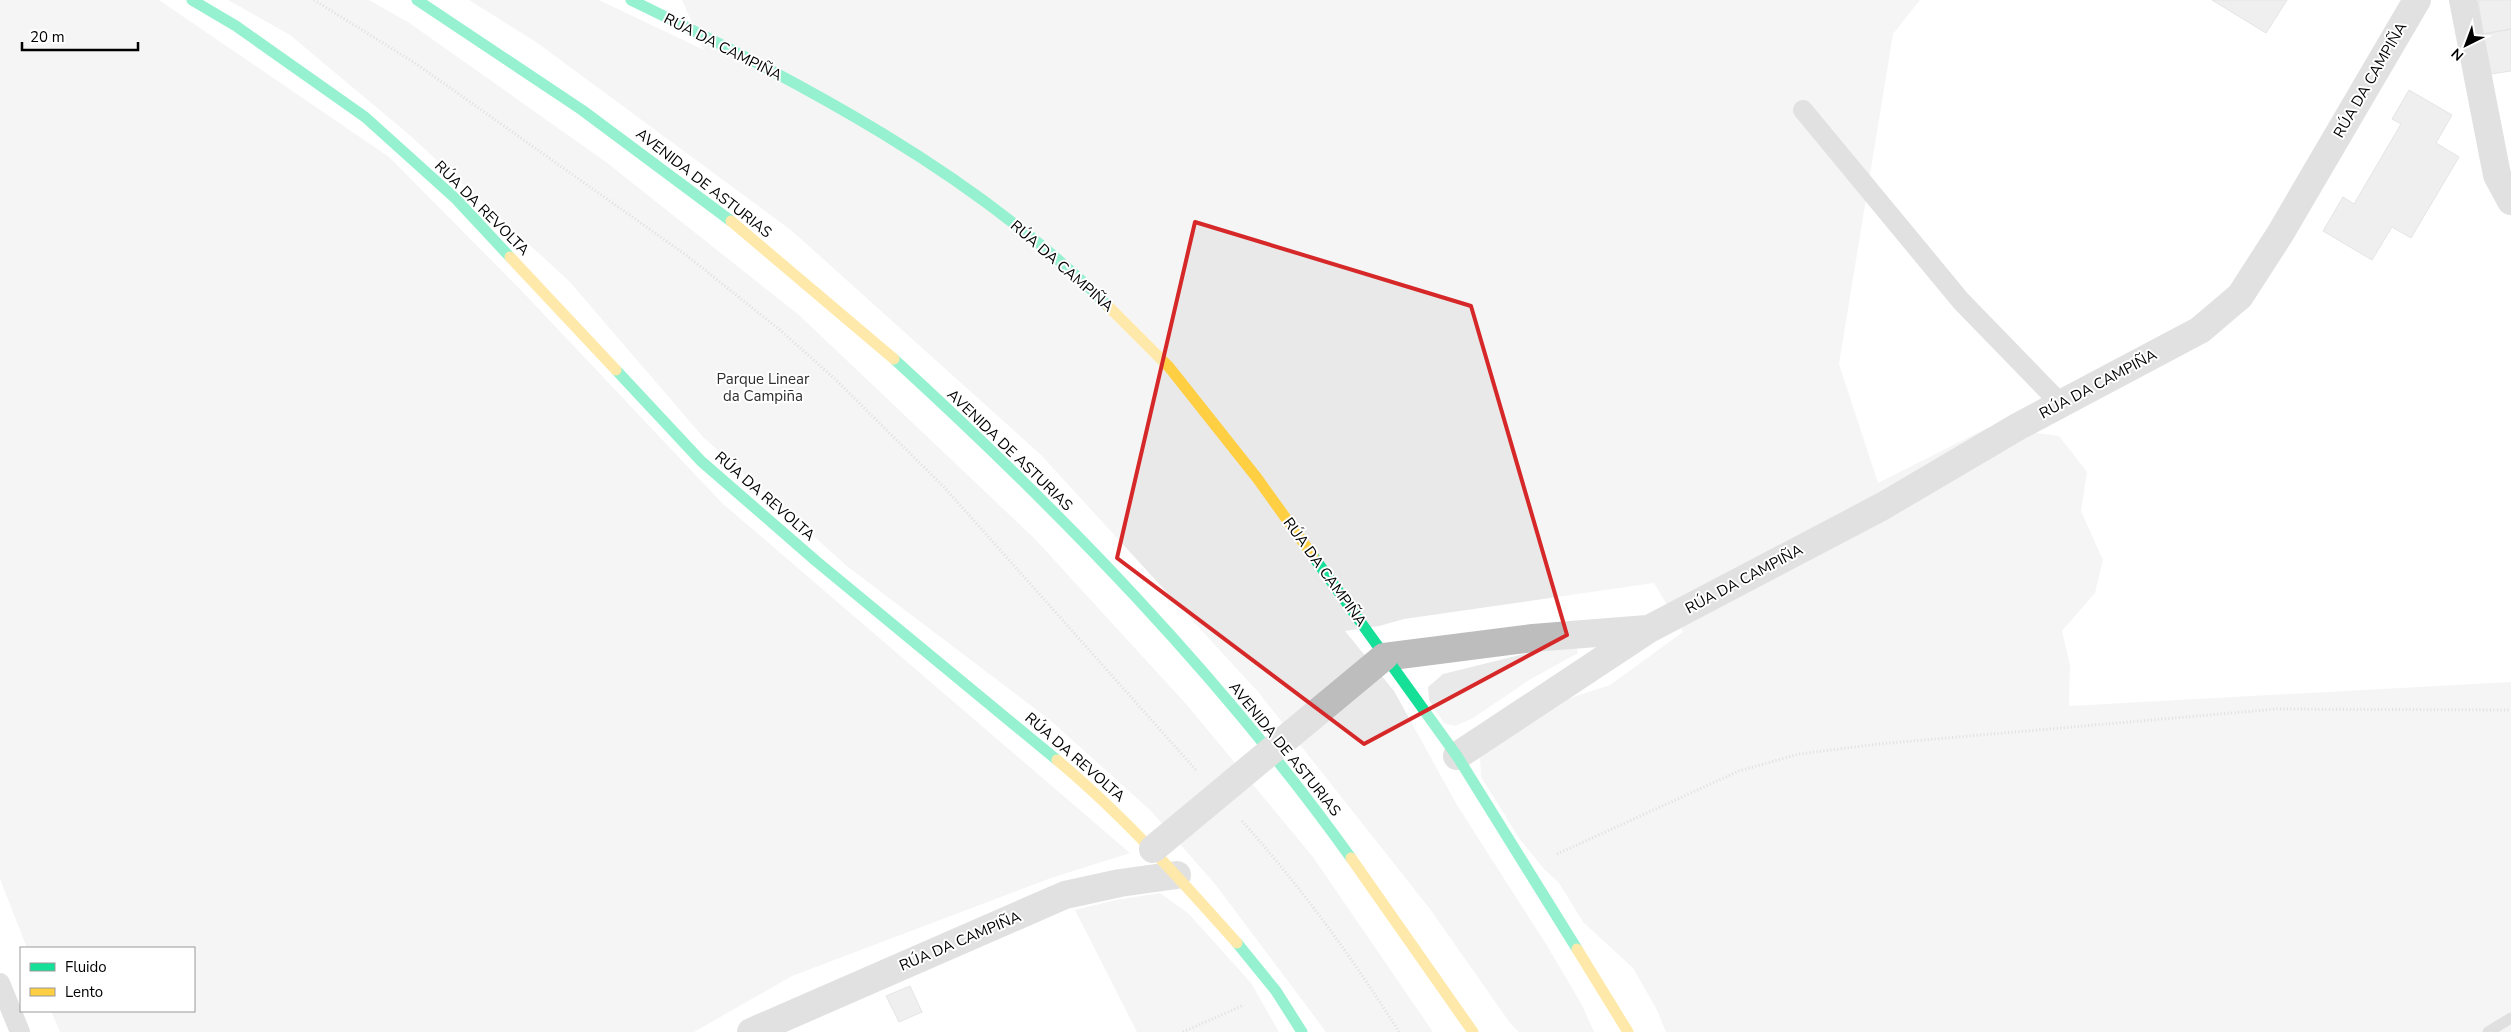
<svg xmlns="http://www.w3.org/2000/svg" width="2511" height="1032" viewBox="0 0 2511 1032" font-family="'Nunito Sans',sans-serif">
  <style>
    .green { fill: #e9e9e9 }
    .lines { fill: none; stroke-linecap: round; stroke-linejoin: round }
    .stream { stroke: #bbb; stroke-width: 11 }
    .building { fill: #dcdcdc; stroke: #c4c4c4 }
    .path { stroke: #b8b8b8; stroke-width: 3; stroke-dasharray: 1 2.5; stroke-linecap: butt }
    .lane { stroke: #bdbdbd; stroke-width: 20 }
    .street { stroke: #bdbdbd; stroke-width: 28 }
    .fast { stroke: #16e098; stroke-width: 11 }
    .slow { stroke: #ffcf43; stroke-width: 11 }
    .street-bridge { stroke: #bdbdbd; stroke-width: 28 }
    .marked { fill: none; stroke: #d62828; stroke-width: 4; stroke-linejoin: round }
    .labels { text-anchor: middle; stroke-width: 4; stroke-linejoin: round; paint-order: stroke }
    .street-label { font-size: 15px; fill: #000; stroke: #fff }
    .park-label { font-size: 15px; fill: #2e2e2e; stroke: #fff }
  </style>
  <rect width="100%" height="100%" fill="#fff"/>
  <path class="green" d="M0 0H159L389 157 519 288 722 503 1130 853 1051 878 792 976 694 1032H60L51 1011H194V948H27L0 879Z
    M228 0H369L408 22 606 162 799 315 1035 539 1187 705 1313 857 1433 1032H1326L1215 884 1150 810 1050 720 848 567 703 437 569 281 406 132 290 35Z
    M469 0H599L704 50 682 0H1920L1893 34 1839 364 1878 483 1989 427 2059 436 2087 472 2081 511 2103 560 2095 593 2062 631 2070 665 2069 706 2511 682V1032H1666L1657 1010 1633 968 1583 922 1559 883 1544 869 1519 838 1481 777 1480 757 1561 701 1610 685 1683 632 1654 583 1404 619 1379 626 1345 631 1394 691 1457 805 1546 944 1582 1005 1594 1032H1519L1510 1023 1430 909 1259 693 1041 455 792 231 536 42Z
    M1569 643 1576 647 1578 653 1531 679 1473 718 1455 726 1444 723 1429 700 1428 687 1443 674Z
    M1160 893 1189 914 1251 983 1279 1032H1137L1075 910 1116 900Z"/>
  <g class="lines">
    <path class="stream" d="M2488 1032 2511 1018"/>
  </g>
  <path class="building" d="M2212 0H2287L2266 33Z
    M2478 0H2511V29L2483 34Z
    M2511 29V71L2491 74 2483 34Z
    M2409 90 2452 115 2436 143 2459 157 2411 238 2392 227 2372 260 2323 231 2343 197 2354 204 2401 124 2392 119Z
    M910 986 922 1012 899 1022 886 996Z"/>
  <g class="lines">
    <path class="path" d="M314 0 415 63 686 255 780 330 835 379 944 487 1196 770
      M1242 821C1301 887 1352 957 1399 1032
      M1557 854 1739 771 1799 754 1878 744 2277 709 2511 710
      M1183 1032 1244 1005"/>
    <path class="lane" d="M1803 110 1961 301 2060 403
      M0 983 20 1032"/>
    <path class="street" d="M2463 0 2497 175 2511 201
      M1384 657 1533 638 1647 629
      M1457 756 1649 629 1883 506 2019 426 2200 330 2240 296 2280 234 2417 0
      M751 1032 1065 895 1120 883 1177 875"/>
    <path class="fast" d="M192 0 236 26 365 117 456 199 510 257
      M417 0 582 110 731 221
      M631 0C800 82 974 172 1108 306
      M894 359C1060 511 1220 675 1351 858
      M616 370 701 461 816 561 1057 760
      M1313 556 1457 756 1577 949
      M1237 943 1276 991 1302 1032"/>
    <path class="slow" d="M731 221 894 359
      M510 257 616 370
      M1108 306 1169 367 1257 478 1313 556
      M1057 760C1123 815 1180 879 1237 943
      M1351 858 1473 1032
      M1577 949 1628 1032"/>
    <path class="street-bridge" d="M1153 849 1384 657"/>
  </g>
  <path d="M0 0H2511V1032H0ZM1195 222 1471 306 1567 635 1364 744 1117 558Z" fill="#fff" fill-opacity=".55" fill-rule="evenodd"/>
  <path class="marked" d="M1195 222 1471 306 1567 635 1364 744 1117 558Z"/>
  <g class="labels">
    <g class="street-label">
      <text transform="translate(723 47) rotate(27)" y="5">RÚA DA CAMPIÑA</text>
      <text transform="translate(2370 80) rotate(-60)" y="5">RÚA DA CAMPIÑA</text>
      <text transform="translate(704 183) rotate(38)" y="5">AVENIDA DE ASTURIAS</text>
      <text transform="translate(482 208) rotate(45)" y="5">RÚA DA REVOLTA</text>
      <text transform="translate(1062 266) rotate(41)" y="5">RÚA DA CAMPIÑA</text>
      <text transform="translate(2098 384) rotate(-28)" y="5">RÚA DA CAMPIÑA</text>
      <text transform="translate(1010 450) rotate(44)" y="5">AVENIDA DE ASTURIAS</text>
      <text transform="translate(765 496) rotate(41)" y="5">RÚA DA REVOLTA</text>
      <text transform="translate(1325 572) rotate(54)" y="5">RÚA DA CAMPIÑA</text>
      <text transform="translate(1744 579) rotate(-28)" y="5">RÚA DA CAMPIÑA</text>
      <text transform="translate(1285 749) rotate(51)" y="5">AVENIDA DE ASTURIAS</text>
      <text transform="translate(1075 757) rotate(41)" y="5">RÚA DA REVOLTA</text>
      <text transform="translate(960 941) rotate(-23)" y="5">RÚA DA CAMPIÑA</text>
    </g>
    <g class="park-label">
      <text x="763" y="384">Parque Linear<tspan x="763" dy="17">da Campiña</tspan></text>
    </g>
  </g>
  <rect x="20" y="947" width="175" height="65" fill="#ffffff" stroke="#999999"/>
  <rect x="30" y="963" width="25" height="8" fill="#16e098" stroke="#999999"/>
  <text x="65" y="972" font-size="15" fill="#000000">Fluido</text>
  <rect x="30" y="988" width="25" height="8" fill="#ffcf43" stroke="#999999"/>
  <text x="65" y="997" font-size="15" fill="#000000">Lento</text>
  <g transform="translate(2466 45) rotate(222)" stroke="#ffffff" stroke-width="4" paint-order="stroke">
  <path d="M0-4L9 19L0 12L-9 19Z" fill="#000000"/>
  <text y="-8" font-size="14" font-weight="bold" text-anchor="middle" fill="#000000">N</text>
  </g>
  <path d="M22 42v8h116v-8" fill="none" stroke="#000000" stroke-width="2.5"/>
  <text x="30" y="42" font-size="15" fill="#000000" stroke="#ffffff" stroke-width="4" paint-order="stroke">20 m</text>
</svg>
